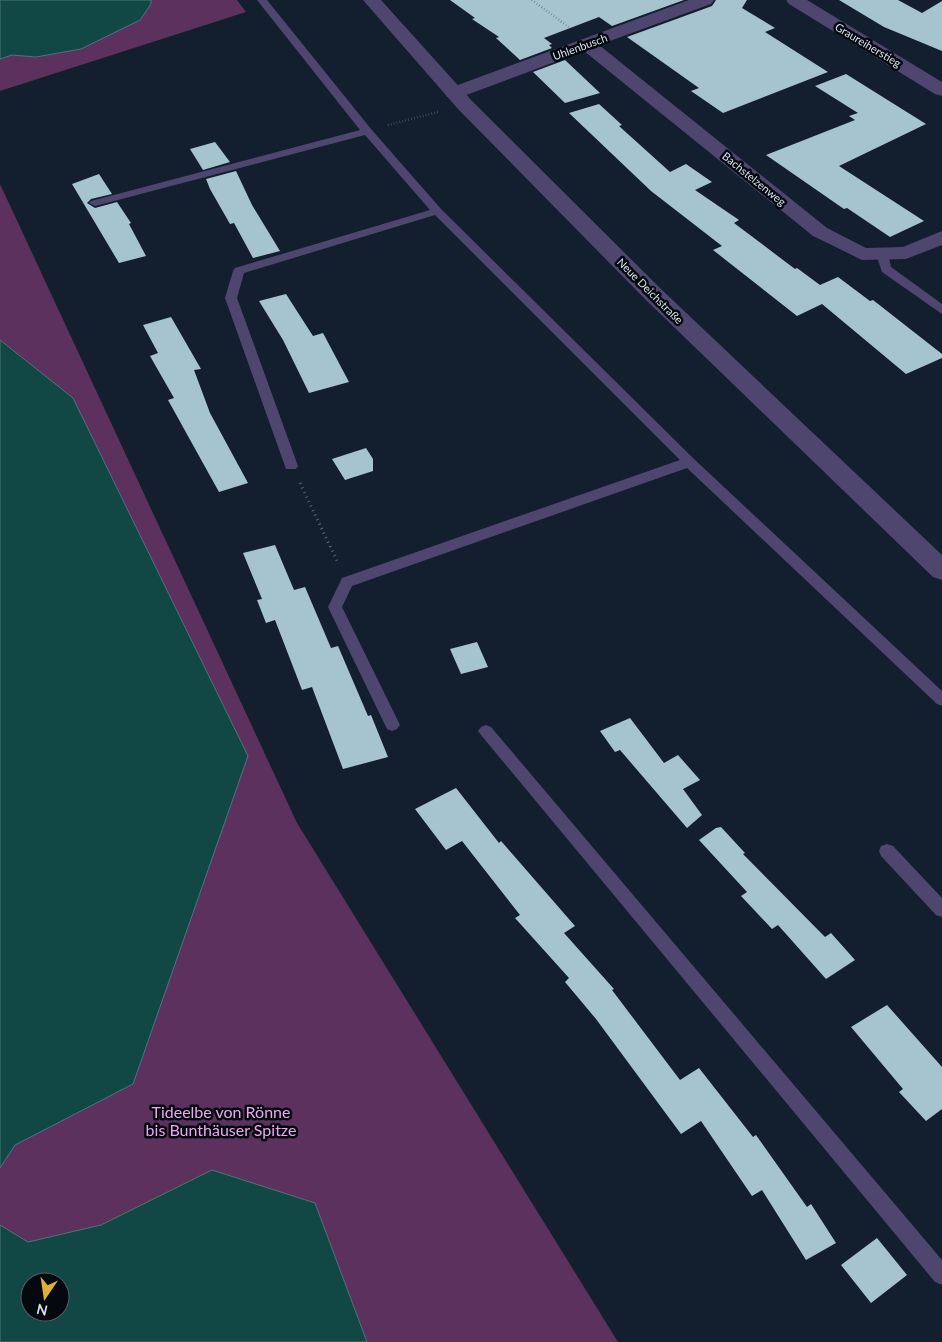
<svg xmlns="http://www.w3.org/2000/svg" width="942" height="1342" viewBox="0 0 942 1342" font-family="Lato,sans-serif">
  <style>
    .green { fill: #5d315e; fill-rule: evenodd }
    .water { fill: #114744; stroke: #4d7677; fill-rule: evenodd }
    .building { fill: #a6c4cf }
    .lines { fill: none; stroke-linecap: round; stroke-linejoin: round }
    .path-far1 { stroke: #5c6675; stroke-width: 2.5; stroke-dasharray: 0.5 2.5; stroke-linecap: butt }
    .path { stroke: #5c6675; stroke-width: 3; stroke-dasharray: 1 4; stroke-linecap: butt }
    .service { fill: #4f4670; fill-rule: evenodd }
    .minor { fill: #4f4670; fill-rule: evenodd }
    .tertiary { fill: #4f4670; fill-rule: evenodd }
    .labels { text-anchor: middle; stroke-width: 5; stroke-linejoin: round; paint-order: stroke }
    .far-street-label { font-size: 11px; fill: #dae2ee; stroke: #04080f }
    .near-park-label { font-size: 16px; fill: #eda7ed; stroke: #04080f }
  </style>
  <rect width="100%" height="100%" fill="#131e2f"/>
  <path class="green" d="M0 0H237L246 12 0 91Z
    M0 184 297 823 618 1342H0ZM30 1282H60V1312H30Z"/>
  <path class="water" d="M0 0H151V4L140 20 81 49 36 57 12 55 0 59Z
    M0 340 73 398 248 756 133 1084 15 1145 0 1168Z
    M212 1170 315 1203 367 1342H0V1225L28 1242 101 1225ZM30 1282H60V1312H30Z"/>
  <path class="building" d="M450 0H684L612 26 599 17 544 38 552 44 549 45 552 48 520 60 496 38 499 37 472 19 475 18Z
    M716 0H747L742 8 775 28 765 32 828 72 723 113 691 91 699 88 627 37 712 6Z
    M839 0H898L922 13 942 1V51L884 27Z
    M565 60 600 93 565 103 533 72Z
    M846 74 926 124 839 166 924 221 890 237 847 208 844 209 766 155 855 120 849 116 858 113 815 86Z
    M599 104 622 125 619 126 670 172 686 164 712 182 695 190 739 220 734 223 795 269 797 268 820 285 838 277 870 301 873 300 942 354V358L906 374 822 304 797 316 713 250 722 246 651 191 569 113Z
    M215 142 230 162 203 170 190 149Z
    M236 171 252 205 280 251 253 258 234 223 230 224 210 189 206 179Z
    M99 174 112 194 91 199 87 203 95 208 117 202 131 223 129 224 146 256 119 263 72 184Z
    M286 294 313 336 323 333 349 382 309 393 283 340 259 301Z
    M171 317 201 369 194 370 210 413 248 483 219 492 168 400 174 398 150 356 158 353 143 325Z
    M366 448 373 459V471L345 480 332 459Z
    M275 545 294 590 305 587 331 648 338 646 368 716 371 715 388 757 343 769 312 687 302 690 275 620 266 623 257 600 262 599 243 553Z
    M477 642 488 667 461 674 450 649Z
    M630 718 664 763 678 755 700 780 683 789 702 815 687 828 620 750 615 752 600 731Z
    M456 788 499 843 501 841 575 926 564 933 614 989 612 990 680 1080 699 1068 753 1137 756 1135 807 1207 811 1204 836 1243 806 1260 762 1190 752 1196 701 1121 681 1134 596 1019 565 982 569 978 515 918 520 915 462 841 446 850 415 809Z
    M721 827 745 853 743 854 825 937 831 933 855 960 826 979 778 925 772 929 741 896 747 892 699 840 716 828Z
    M887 1005 942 1067V1109L926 1121 899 1092 903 1089 851 1027Z
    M877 1238 907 1275 871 1303 841 1265Z"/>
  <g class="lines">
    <path class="path-far1" d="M532 0 570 28
      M388 125 438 112"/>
    <path class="path" d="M300 483 338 563"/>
    <path class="service" d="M257 0H267L371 129 441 209 694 459 942 691V706L937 704 687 468 352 586 342 607 400 725 397 729 392 731 387 729 328 607 342 578 680 460 435 215 244 273 237 298 298 466 296 469H286L225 298 233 271 235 268 430 210 365 135 95 206 89 203 91 201 360 130Z
      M882 251 888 254 891 267 942 304V314L882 272 876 254Z
      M486 725 491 727 942 1260V1285L935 1282 481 735 478 731 481 727Z
      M887 844 893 846 942 898V917L936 915 881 856 879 851 881 846Z"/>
    <path class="minor" d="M689 0H714L711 4 599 45 827 228 866 248 903 247 942 231V245L906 259 862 260 813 236 584 51 461 97H447L445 93 447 89Z
      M786 0H807L942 82V96L935 94 789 4Z"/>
    <path class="tertiary" d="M363 0H381L472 101 662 290 942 555V580L933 577 646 300 458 109Z"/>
  </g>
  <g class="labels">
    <g class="far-street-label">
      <text transform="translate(868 45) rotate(31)" y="4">Graureiherstieg</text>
      <text transform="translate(580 47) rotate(-20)" y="4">Uhlenbusch</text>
      <text transform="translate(754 179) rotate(39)" y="4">Bachstelzenweg</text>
      <text transform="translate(650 291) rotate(45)" y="4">Neue Deichstraße</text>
    </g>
    <g class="near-park-label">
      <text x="221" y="1118">Tideelbe von Rönne<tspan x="221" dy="18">bis Bunthäuser Spitze</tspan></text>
    </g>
  </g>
  <g transform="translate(45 1297) rotate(193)"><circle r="24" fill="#04080f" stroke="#5a5f68"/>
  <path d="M0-4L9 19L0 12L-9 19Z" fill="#e0b034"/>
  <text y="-8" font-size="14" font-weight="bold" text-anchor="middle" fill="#dae2ee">N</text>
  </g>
</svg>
